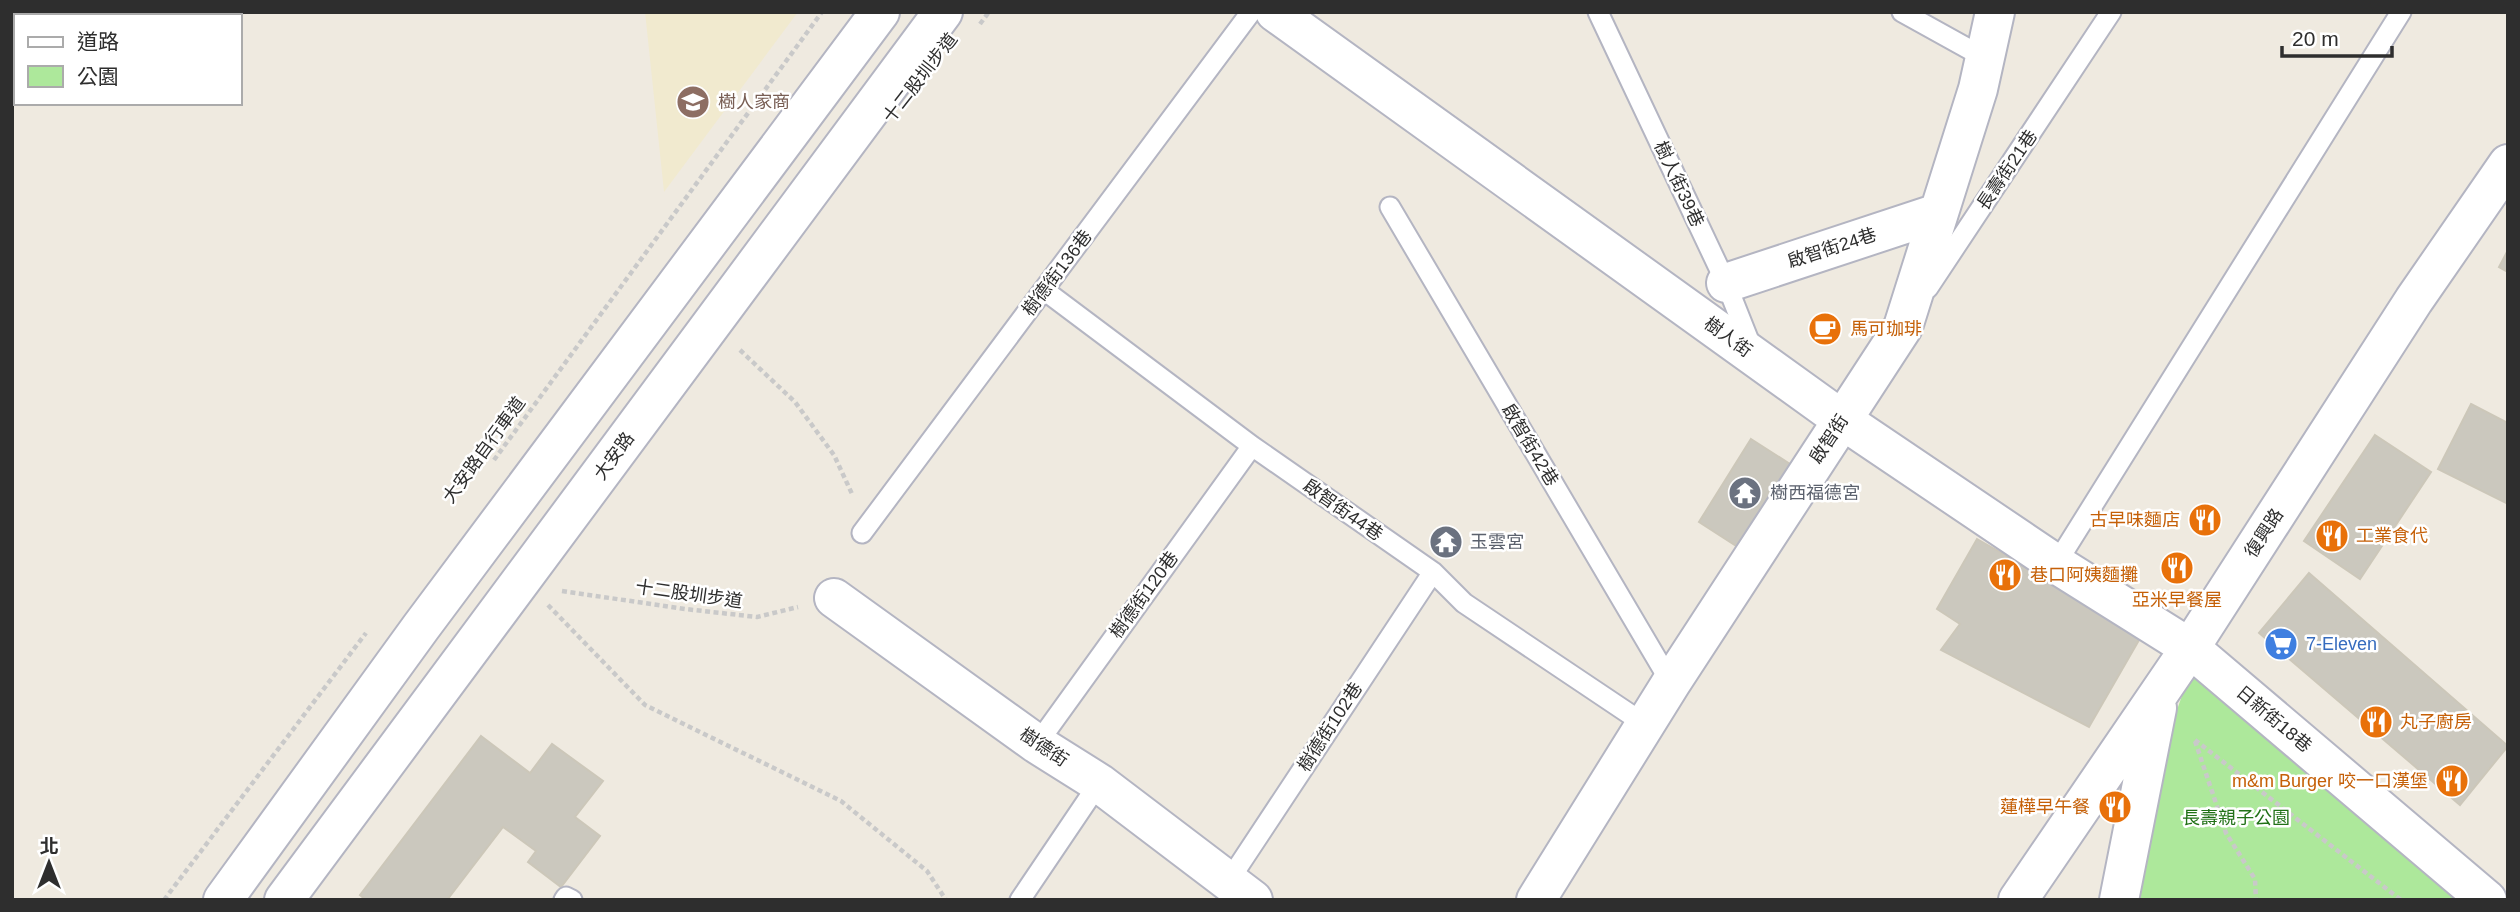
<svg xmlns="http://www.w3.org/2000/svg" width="2520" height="912" viewBox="0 0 2520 912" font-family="Arial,'Noto Sans TC',sans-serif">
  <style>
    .education { fill: #f1eacf }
    .green { fill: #ade89b }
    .building { fill: #cbc8be; stroke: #ccc7b9; stroke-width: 2 }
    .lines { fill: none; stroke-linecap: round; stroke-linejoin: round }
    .lane-casing { stroke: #b4b5c2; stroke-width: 23 }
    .street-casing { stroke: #b4b5c2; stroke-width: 42 }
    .secondary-casing { stroke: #b4b5c2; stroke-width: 42 }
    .path { stroke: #c9c9c9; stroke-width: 4.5; stroke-dasharray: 5 3.5; stroke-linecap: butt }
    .lane { stroke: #fff; stroke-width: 19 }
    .street { stroke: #fff; stroke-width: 38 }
    .secondary { stroke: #fff; stroke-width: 38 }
    .labels { text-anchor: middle; stroke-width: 5; stroke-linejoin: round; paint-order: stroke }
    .street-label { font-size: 18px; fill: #2e2e2e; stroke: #fff }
    .education-label { font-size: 18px; fill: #785e54; stroke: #fff; text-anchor: start }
    .food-label { font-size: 18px; fill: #c56008; stroke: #fff; text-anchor: start }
    .worship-label { font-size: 18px; fill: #5b616d; stroke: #fff; text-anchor: start }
    .shop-label { font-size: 18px; fill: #366cbe; stroke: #fff; text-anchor: start }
    .park-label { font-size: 18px; fill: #217117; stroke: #fff }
  </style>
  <rect width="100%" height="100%" fill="#efeae0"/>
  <path class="education" d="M645 12H798L664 192Z"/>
  <path class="green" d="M2190 673 2468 900H2139L2165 744Z"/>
  <path class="building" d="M2508 250V272L2499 267Z
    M2471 404 2508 423V504L2438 469Z
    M2375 435 2431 472 2360 579 2304 541Z
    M1751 439 1790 464 1738 547 1699 522Z
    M1977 539 2143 633 2089 727 1941 650 1960 624 1937 609Z
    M2309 573 2508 746 2460 805 2259 633Z
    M481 736 530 773 552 744 603 781 575 817 600 836 561 887 528 862 536 851 503 827 447 900H366L360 895Z"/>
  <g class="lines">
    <defs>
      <path id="lane" d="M1598 12 1726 283 1751 346
        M1902 12 1985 58
        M1390 207 1671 683
        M1928 288 2111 12
        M1044 290 1252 446 1433 572 1464 603 1646 725
        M862 533 1251 12
        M2056 564 2401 12
        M1037 744 1252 446
        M1228 882 1433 572
        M564 900 566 897 572 900
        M1020 900 1099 783"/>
      <path id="street" d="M1275 12 1841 419 2056 564 2190 648 2487 900
        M1726 283 1938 213
        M834 598 1037 744 1099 783 1253 900
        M1536 900 1671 683 1903 327 1978 89 1995 12
        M2018 900 2190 648 2414 300 2508 164
        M2119 900 2157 708"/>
      <path id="secondary" d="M223 900 421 627 880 12
        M284 900 943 12"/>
    </defs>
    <use href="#lane" class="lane-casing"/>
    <use href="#street" class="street-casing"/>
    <use href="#secondary" class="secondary-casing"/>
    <path class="path" d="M980 24 989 12
      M740 350 795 402 834 455 853 496
      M494 460 822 12
      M562 591 685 609 757 617 798 607
      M548 605 645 705 841 801 927 871 946 900
      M2195 740 2401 900
      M2195 741 2226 833 2255 879 2256 900
      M164 900 366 633"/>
    <use href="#lane" class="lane"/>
    <use href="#street" class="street"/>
    <use href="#secondary" class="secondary"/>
  </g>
  <defs>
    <symbol id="school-disc" viewBox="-11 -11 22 22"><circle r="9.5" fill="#8d6e63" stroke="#fff"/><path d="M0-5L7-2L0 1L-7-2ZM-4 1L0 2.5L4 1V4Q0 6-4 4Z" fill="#fff"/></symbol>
    <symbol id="cafe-disc" viewBox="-11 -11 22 22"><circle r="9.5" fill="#e8710a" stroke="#fff"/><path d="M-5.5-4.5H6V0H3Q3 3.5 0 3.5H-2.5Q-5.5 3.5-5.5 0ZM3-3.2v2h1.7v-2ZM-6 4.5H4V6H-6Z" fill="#fff"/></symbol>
    <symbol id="temple-disc" viewBox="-11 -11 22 22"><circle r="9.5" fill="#6b7280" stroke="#fff"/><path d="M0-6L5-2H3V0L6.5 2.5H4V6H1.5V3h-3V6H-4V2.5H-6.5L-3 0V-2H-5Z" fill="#fff"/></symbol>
    <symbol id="restaurant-disc" viewBox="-11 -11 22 22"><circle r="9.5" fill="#e8710a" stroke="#fff"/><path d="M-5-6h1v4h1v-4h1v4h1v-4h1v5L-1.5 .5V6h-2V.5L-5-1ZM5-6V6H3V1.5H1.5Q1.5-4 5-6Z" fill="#fff"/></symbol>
    <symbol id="supermarket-disc" viewBox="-11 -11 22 22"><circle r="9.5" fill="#3f7fe0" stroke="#fff"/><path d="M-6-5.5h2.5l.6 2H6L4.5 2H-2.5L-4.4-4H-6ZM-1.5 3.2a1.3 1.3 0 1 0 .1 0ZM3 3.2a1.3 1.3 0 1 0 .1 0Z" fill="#fff"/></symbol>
  </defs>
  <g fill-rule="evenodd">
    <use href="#school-disc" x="674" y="83" width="38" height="38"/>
    <use href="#cafe-disc" x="1806" y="310" width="38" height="38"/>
    <use href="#temple-disc" x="1726" y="474" width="38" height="38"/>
    <use href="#restaurant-disc" x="2186" y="501" width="38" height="38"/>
    <use href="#restaurant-disc" x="2313" y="517" width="38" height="38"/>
    <use href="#temple-disc" x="1427" y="523" width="38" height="38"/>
    <use href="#restaurant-disc" x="2158" y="549" width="38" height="38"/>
    <use href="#restaurant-disc" x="1986" y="556" width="38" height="38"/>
    <use href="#supermarket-disc" x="2262" y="625" width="38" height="38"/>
    <use href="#restaurant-disc" x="2357" y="703" width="38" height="38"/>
    <use href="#restaurant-disc" x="2433" y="762" width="38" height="38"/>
    <use href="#restaurant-disc" x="2096" y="788" width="38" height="38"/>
  </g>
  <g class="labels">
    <g class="street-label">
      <text transform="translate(920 78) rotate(-52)" y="6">十二股圳步道</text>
      <text transform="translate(2007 170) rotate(-56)" y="6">長壽街21巷</text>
      <text transform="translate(1679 184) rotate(65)" y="6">樹人街39巷</text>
      <text transform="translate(1832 248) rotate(-18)" y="6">啟智街24巷</text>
      <text transform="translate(1057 273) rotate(-53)" y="6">樹德街136巷</text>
      <text transform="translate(1728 337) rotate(36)" y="6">樹人街</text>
      <text transform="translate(1829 439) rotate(-57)" y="6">啟智街</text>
      <text transform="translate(1530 445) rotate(59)" y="6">啟智街42巷</text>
      <text transform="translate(484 450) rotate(-54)" y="6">大安路自行車道</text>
      <text transform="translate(614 456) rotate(-54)" y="6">大安路</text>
      <text transform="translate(1343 510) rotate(35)" y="6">啟智街44巷</text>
      <text transform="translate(2264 533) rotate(-57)" y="6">復興路</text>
      <text transform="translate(689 594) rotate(8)" y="6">十二股圳步道</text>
      <text transform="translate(1144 595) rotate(-54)" y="6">樹德街120巷</text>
      <text transform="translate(2274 719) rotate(40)" y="6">日新街18巷</text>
      <text transform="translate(1330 727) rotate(-57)" y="6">樹德街102巷</text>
      <text transform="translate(1044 747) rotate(34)" y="6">樹德街</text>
    </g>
    <g class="education-label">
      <text x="718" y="108">樹人家商</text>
    </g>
    <g class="food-label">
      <text x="1850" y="335">馬可珈琲</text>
      <text x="2180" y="526" text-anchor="end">古早味麵店</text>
      <text x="2356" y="542">工業食代</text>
      <text x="2030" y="581">巷口阿姨麵攤</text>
      <text x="2177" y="606" text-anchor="middle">亞米早餐屋</text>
      <text x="2400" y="728">丸子廚房</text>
      <text x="2428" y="787" text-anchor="end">m&amp;m Burger 咬一口漢堡</text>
      <text x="2090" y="813" text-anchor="end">蓮樺早午餐</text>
    </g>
    <g class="worship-label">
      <text x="1770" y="499">樹西福德宮</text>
      <text x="1470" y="548">玉雲宮</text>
    </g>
    <g class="shop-label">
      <text x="2306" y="650">7-Eleven</text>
    </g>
    <g class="park-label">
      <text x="2236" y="824">長壽親子公園</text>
    </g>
  </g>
  <rect width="2520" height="912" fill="none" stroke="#2e2e2e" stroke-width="28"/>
  <rect x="14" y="14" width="228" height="91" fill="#ffffff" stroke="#ababab" stroke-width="2"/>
  <rect x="28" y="37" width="35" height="10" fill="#ffffff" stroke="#ababab" stroke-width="2"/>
  <text x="77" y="49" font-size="21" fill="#2e2e2e">道路</text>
  <rect x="28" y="66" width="35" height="21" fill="#ade89b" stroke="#ababab" stroke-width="2"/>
  <text x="77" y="84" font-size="21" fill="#2e2e2e">公園</text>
  <g transform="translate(49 863)" stroke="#ffffff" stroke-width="5" paint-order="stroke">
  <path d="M0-5L12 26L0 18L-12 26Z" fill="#2e2e2e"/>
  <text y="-10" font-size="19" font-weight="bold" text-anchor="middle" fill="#2e2e2e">北</text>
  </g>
  <path d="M2282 46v10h110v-10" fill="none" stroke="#2e2e2e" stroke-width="3.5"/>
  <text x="2292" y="46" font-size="21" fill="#2e2e2e" stroke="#ffffff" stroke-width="5" paint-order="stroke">20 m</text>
</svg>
